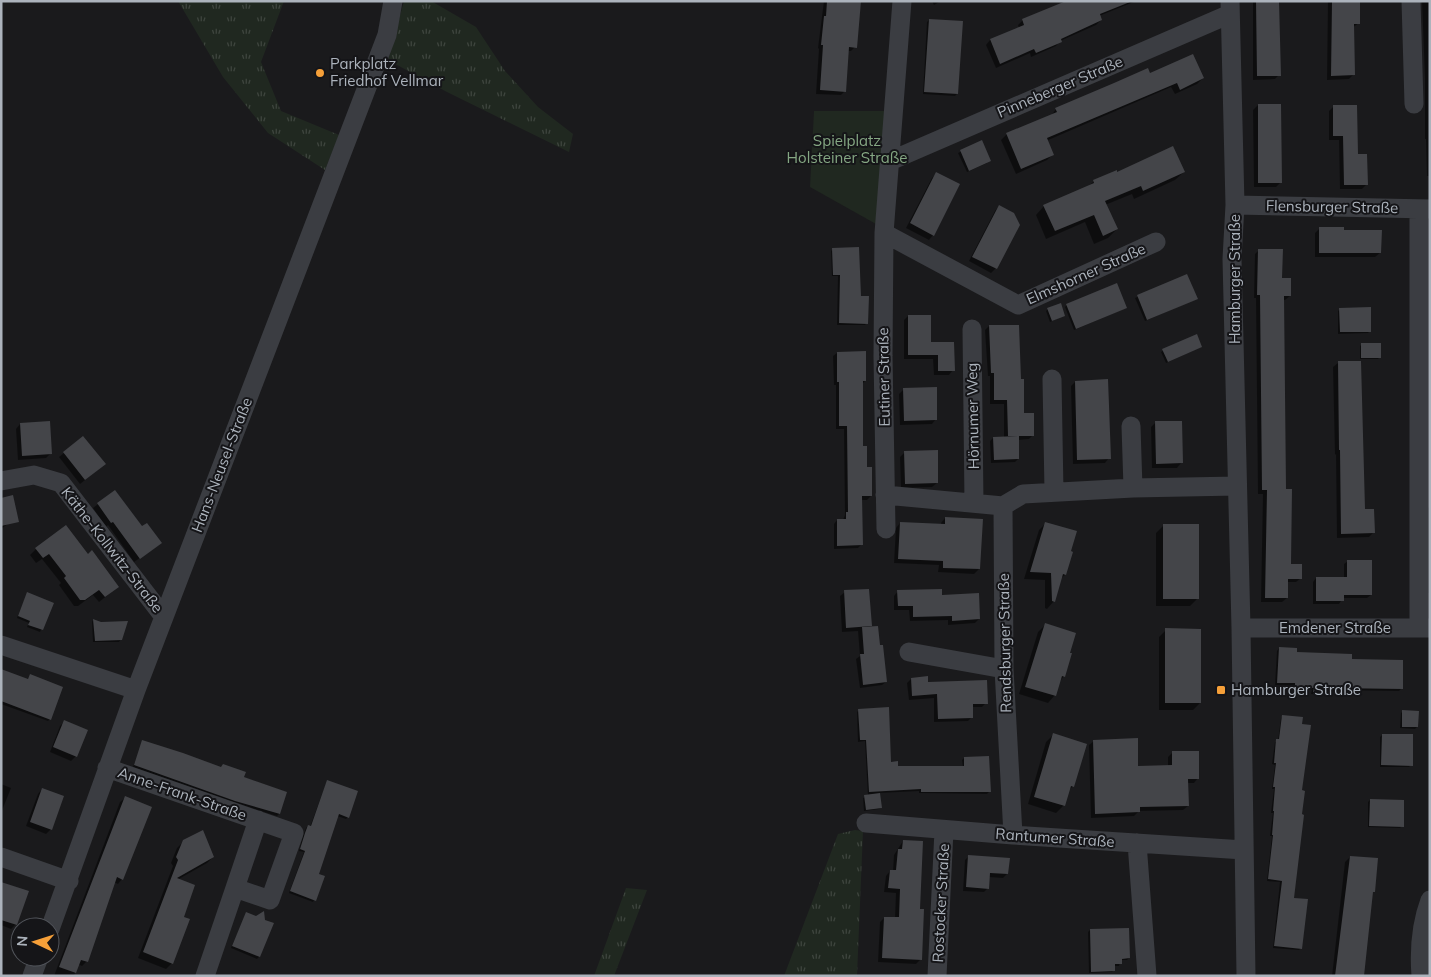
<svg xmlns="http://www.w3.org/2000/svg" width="1431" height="977" viewBox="0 0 1431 977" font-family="Mulish,sans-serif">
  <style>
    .grass { fill: url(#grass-tufts) }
    .park { fill: #202820 }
    .shadow { fill: #0007 }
    .building { fill: #444549 }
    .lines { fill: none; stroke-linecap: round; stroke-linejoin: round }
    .minor { stroke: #3b3d42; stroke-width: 19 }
    .poi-dot { fill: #f6a039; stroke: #151518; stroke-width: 2 }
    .labels { text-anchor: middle; stroke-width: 4; stroke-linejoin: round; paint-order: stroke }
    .poi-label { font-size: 15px; fill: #acb3bc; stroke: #151518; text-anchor: start }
    .street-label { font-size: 15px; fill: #acb3bc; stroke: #151518 }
    .park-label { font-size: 15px; fill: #85a783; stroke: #151518 }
  </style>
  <defs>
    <pattern id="grass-tufts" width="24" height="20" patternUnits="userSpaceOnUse" patternTransform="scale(1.25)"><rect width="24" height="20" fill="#202820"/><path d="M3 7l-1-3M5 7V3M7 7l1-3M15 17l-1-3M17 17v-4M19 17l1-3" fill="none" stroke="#3e453e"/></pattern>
  </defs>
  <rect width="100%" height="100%" fill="#1a1a1c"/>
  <path class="grass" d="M178 1H284L261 62 281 111 339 135 325 170 268 133 223 77Z
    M404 1H431L476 27 505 71 538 107 573 134 569 152 447 92 388 60Z
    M855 830 863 831 857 976H784L838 834Z
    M626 888 647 890 614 976H594Z"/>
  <path class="park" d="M814 111H885L876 224 810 187Z"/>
  <path class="shadow" d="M824 1H861L855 47 851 51H848L845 91 841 95 816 94 819 49 818 48Z
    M932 1H941L934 5Z
    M1068 1H1136L1099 16 1101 20 1096 25 1060 41 1056 46 1031 57 1030 53 996 68 986 45 990 40 1019 28 1018 25 1023 20Z
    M1253 1H1279V75L1275 79 1253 80Z
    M1328 1H1359V23L1352 28 1353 75 1349 79 1327 80Z
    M1422 1H1430V176H1427L1426 139H1425V78Z
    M929 20 957 94 955 96 923 94 927 22Z
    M1150 75 1203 78 1197 84 1175 94 1171 87 1046 141 1052 155 1047 160 1016 174 1001 140 1007 134 1051 116 1056 109Z
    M1258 105 1281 182 1276 187H1254L1253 110Z
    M1334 106 1356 156 1366 185 1362 189H1340L1339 140H1329V111Z
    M981 142 987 163 967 172 958 153Z
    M1184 172 1175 180 1134 199 1132 194 1105 205 1117 229 1108 238 1094 244 1085 222 1046 239 1036 215 1044 206 1088 187 1094 181 1117 173Z
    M937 173 933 235 929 240 906 228 932 178Z
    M999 206 996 268 991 273 969 261 995 211Z
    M1320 228 1342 231 1380 253 1375 257H1315V233Z
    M833 249 860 297 867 323 865 325H837L838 276H832L831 251Z
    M1259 250 1290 296 1285 300H1283L1285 490 1290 565 1301 578 1296 582H1287V598L1282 602H1261L1263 494H1258L1256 298H1254L1255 254Z
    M1187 276 1196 299 1145 321 1135 298Z
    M1067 305 1126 308 1074 330 1065 307Z
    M1048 309 1064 315 1050 322 1046 311Z
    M1340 309 1370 331 1368 333 1338 334V311Z
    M908 316 953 370 949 375H934L933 359H904V320Z
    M989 326 1020 380 1023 414 1033 435 1029 439 1018 440V459L1015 462 991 463 990 441 993 438H1004V404H990V376H988L985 330Z
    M1362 344 1380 357 1378 359H1360V346Z
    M1201 347 1166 363 1161 352 1163 351Z
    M837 353 865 381 862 384V447L871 496 867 500H860L862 544 858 548 834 549V524L837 520H843L845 515 844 429H836V385H834L833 356Z
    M1338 363 1364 510 1373 533 1369 537 1337 538 1336 454 1335 455 1333 367Z
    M1075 382 1109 458 1105 463 1073 464 1071 386Z
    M904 389 936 419 932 424 900 425 899 394Z
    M1156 422 1181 463 1177 468H1152L1151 427Z
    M20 424 51 453 46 458 18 460 16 429Z
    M905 452 937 483 932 487 901 488 900 457Z
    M64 453 99 469 80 484 59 457Z
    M115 491 156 547 134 562 108 525 106 527 93 508Z
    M1 499 9 523 1 529Z
    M1430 506V593H1428V508Z
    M945 518 979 569 974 574 938 572 939 565 894 563 896 528 900 523 941 526V523Z
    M1046 523 1065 575 1060 579 1054 601 1047 609 1045 608V580L1024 579 1039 530Z
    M1163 526 1197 599 1190 606H1156V533Z
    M36 549 87 555 118 587 99 602 93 595 78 606H74L59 585 61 583 42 559 36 563 30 555Z
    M1348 561 1371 595 1367 598H1343L1339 604H1313V582L1316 578H1344V564Z
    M898 591 941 597 979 619 975 623 948 625V620L910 621 909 610H894V596Z
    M845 592 871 626 868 628 886 682 882 685 860 688 856 659 860 656 858 631 842 632 840 596Z
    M26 596 52 604 40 632 27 627 29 623 17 618Z
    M93 620 121 639 119 642H93L92 622Z
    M1045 625 1064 676 1060 681 1055 695 1048 703 1019 694 1038 632Z
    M1166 630 1200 703 1193 710H1159V637Z
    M1279 648 1296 653 1351 660 1401 689 1399 691 1331 690 1328 695 1311 694 1312 690 1293 689V686L1275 685 1277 651Z
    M1 670 27 680 30 676 50 719 48 721 1 704Z
    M911 679 927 683 986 703 982 707H971L972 717 968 721 934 722V698L909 700 907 683Z
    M859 710 890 763 897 767H963L962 760 964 758 989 792 987 794 919 793V791L879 793 881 808 879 809 864 811 863 798 868 796 865 741 858 742 857 712Z
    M1403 711 1417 727 1415 729 1400 728 1401 713Z
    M1283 716 1301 791 1292 899 1301 948 1299 950 1273 948 1280 882 1267 881 1272 836H1270L1273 813H1271L1274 789H1272L1275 765 1272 764 1275 742 1278 741 1281 718Z
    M65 721 76 756 71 761 50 752 60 726Z
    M1053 735 1073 786 1068 791 1063 806 1056 813 1028 804 1046 742Z
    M1382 735 1411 765 1409 767H1380V737Z
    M1094 741 1137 767 1168 766V757L1172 753 1198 778 1194 783H1187L1188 806 1183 810 1139 811 1134 816 1091 818 1089 745Z
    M143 742 286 792 279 814 277 816 233 802 133 767Z
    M327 781 348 817 346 819 337 816 317 874 324 877 313 902 289 893 304 852 299 851 303 836 306 828 308 826 310 827Z
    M1 784 11 788 1 813Z
    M42 789 51 829 46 834 26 826 38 794Z
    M125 798 122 879 118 884 114 882 87 961 82 966 78 964 74 976H54L120 802Z
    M1370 800 1402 826 1400 828 1368 827V802Z
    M903 841 920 960 916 964 878 962 880 922 884 918H895L896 893 884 892 886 876 890 871H893L894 855Z
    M183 842 213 857 207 863 177 880 182 917 172 963 166 969 138 958 173 866 171 863 177 848Z
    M969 856 1007 874 1003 878 989 877 988 888 984 892 963 891 965 860Z
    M1350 857 1362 976H1332L1345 862Z
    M1 883 16 924 11 929 1 925Z
    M246 914 259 957 257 959 231 948Z
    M1090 930 1129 958 1127 960H1121L1119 966H1114V970L1112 972 1089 973 1088 932Z"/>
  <path class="building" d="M827 1H861L857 48 849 47 846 92 820 90 823 45H821L824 16H826Z
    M1066 1 1130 2 1100 14 1102 20 1061 39 1062 42 1036 53 1034 49 1000 64 990 39 1024 25 1022 19Z
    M1256 1H1279L1281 76H1257Z
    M1332 1H1360V24H1354L1355 75 1331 76Z
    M929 19 963 21 958 94 924 92Z
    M1193 54 1204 78 1180 90 1177 83 1047 138 1054 155 1021 169 1006 133 1057 112 1055 108 1114 83 1148 68 1150 73Z
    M1258 104H1281L1282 183H1258Z
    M1333 105H1357L1358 154H1367L1368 185H1344L1343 136H1333Z
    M982 140 991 161 969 171 960 150Z
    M1173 146 1185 172 1143 191 1141 186 1105 201 1118 229 1103 236 1094 215 1055 231 1043 205 1094 183 1093 180 1117 170V172Z
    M936 172 960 184 934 236 910 223Z
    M999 205 1014 213 1020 225 997 269 972 257Z
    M1319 227H1344V230H1382L1381 253H1319Z
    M859 247 861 296H869L868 324 839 323 840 275H833L832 248Z
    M1258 249H1283L1282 278H1291V296H1284L1286 489H1292L1291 564H1302V579H1288V598H1265L1267 490H1262L1260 295H1257Z
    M1187 274 1198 299 1147 320 1137 295Z
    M1117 283 1127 308 1076 329 1066 304Z
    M1061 303 1065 316 1052 321 1047 308Z
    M1371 307V332H1340L1339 308Z
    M908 315H931V342H954L955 371H938V355H908Z
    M989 325H1019L1021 379H1024V413H1034V436H1008L1007 400H994V373H991Z
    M1197 334 1202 347 1168 362 1162 349Z
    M1361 343H1381V358H1361Z
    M866 351V381H863V446H867V467H872V496H862L863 545 837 546V519H846V512H848L847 426H839V382H837V352Z
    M1338 361H1361L1365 509H1374L1375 533 1341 534 1340 450H1339Z
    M1108 379 1111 459 1077 460 1075 381Z
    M937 387V420L904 421 903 388Z
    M50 421 52 454 22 456 20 423Z
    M1155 421H1182L1183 463 1156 464Z
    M83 436 106 464 85 480 63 452Z
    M1019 436V459L994 460 993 437Z
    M938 450V483L905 484 904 451Z
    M115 490 142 526 147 523 162 543 140 559 113 522 111 523 97 503Z
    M13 495 19 522 1 526V498Z
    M945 517 983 519 980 569 943 568V561L898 559 900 522 945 524Z
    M1045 522 1077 531 1071 551 1073 552 1066 575 1063 574 1055 602 1052 601 1051 573 1030 572Z
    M1163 524H1199V599H1163Z
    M66 525 88 554 92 550 119 587 105 597 99 590 85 600H80L64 578 66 576 49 554 43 558 35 548Z
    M1347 560H1372V595H1344V601H1316V577H1347Z
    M869 589 872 626 846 628 844 590Z
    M942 589V595L979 593 980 619 952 621V616L913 617V606H898L897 590Z
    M27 592 54 603 43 630 28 625 30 621 18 616Z
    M93 619 101 622 128 621 122 640 95 641Z
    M1045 623 1076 633 1070 653H1072L1065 677 1062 676 1056 696 1025 687Z
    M878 626 880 645H883L887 682 863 685 860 654H864L862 627Z
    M1165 628 1201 629V703H1165Z
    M1279 647 1297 648V652L1352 654V659L1403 660V689L1332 688V693L1313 692 1314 688 1295 687V683H1277Z
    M1 669 28 679 30 674 63 687 51 720 1 701Z
    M928 676V682L987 680 988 704H973V718L938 719 937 694 912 696 911 678Z
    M889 707 891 762 898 761V766H964V757L989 756 991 792H921V789L869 792 866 740H860L858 709Z
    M1402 710 1419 711 1418 727H1402Z
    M1282 715 1303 717 1302 724 1311 725 1302 790 1305 791 1302 814 1304 815 1294 898 1308 899 1302 949 1274 946 1282 881 1268 879 1273 835H1272L1274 811H1273L1275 787H1273L1276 763H1274L1276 739H1279Z
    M64 720 88 730 77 757 53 747Z
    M1053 733 1087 744 1074 787 1071 786 1065 806 1034 797Z
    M1382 734H1413V766L1381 765Z
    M1138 738V766L1172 765V751H1199V779H1188L1189 806 1140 807V812L1095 814 1093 740Z
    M142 740 183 753 221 767 223 764 246 772 244 777 287 792 280 814 235 801 134 765Z
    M327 780 358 791 349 818 339 814 319 874 325 876 316 901 290 891 305 851 300 849 305 833 308 825 311 826Z
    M42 788 64 796 52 830 30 822Z
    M880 793 882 808 866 810 864 795Z
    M125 796 152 807 123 880 117 877 88 962 81 960 76 973 59 967Z
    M1370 799 1404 800V827L1369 826Z
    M203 830 214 857 177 878 195 885 184 917 190 919 173 964 143 952 178 860 176 857 183 840Z
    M903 840 923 841 920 909H924L922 960 882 958 884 917H899L900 889 888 888 890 870H896L898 849H902Z
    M968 855 1010 858 1008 874 990 873 989 889 966 887Z
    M1350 856 1378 858 1375 892H1373L1364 976H1335Z
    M1 882 29 891 17 925 1 920Z
    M264 911 265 920 274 923 260 957 232 946 246 912 256 916Z
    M1129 928 1130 958 1122 959V964H1115V971L1091 972 1090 929Z"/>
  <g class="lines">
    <path class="minor" d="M1230 1 1235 205 1232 259 1241 628 1246 976
      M1411 1 1414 104
      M890 161 1230 14
      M1235 205 1430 209
      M884 233 1018 305 1156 242
      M972 329 974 503
      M1052 379 1054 492
      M1131 426 1133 488
      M1 481 34 475 61 483 164 617
      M885 495 1003 506
      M886 529 883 356 884 233 902 1
      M1241 628H1430
      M1419 628V209
      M1 645 136 690
      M909 652 1004 669
      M107 768 294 833 270 900 235 888 205 976
      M866 823 1013 835 1244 850
      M1013 835 1004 669 1003 506 1023 494 1133 488 1237 486
      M1137 843 1147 976
      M1 857 69 881
      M235 888 258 820
      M50 929 136 690 387 35 393 1
      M32 976 39 957
      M937 976 944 830
      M1421 976C1419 950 1421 924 1430 900"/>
  </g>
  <g class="poi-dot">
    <circle cx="320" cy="73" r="5"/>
    <rect x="1216" y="685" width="10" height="10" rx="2.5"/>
  </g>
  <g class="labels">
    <g class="poi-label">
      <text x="330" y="69">Parkplatz<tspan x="330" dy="17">Friedhof Vellmar</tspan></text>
      <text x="1231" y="695">Hamburger Straße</text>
    </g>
    <g class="street-label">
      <text transform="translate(1060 87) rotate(-23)" y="5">Pinneberger Straße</text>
      <text transform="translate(1332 207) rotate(1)" y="5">Flensburger Straße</text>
      <text transform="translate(1086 274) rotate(-24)" y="5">Elmshorner Straße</text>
      <text transform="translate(1235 279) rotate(-90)" y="5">Hamburger Straße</text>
      <text transform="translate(884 377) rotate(-91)" y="5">Eutiner Straße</text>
      <text transform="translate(973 416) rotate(-91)" y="5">Hörnumer Weg</text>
      <text transform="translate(222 465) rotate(-69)" y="5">Hans-Neusel-Straße</text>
      <text transform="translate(112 550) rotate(52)" y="5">Käthe-Kollwitz-Straße</text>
      <text x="1335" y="633">Emdener Straße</text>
      <text transform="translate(1005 643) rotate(-91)" y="5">Rendsburger Straße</text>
      <text transform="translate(182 794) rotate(19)" y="5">Anne-Frank-Straße</text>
      <text transform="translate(1055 838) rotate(4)" y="5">Rantumer Straße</text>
      <text transform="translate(941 903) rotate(-87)" y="5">Rostocker Straße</text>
    </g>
    <g class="park-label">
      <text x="847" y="146">Spielplatz<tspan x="847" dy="17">Holsteiner Straße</tspan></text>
    </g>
  </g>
  <rect width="1431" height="977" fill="none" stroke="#acb3bc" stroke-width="5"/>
  <g transform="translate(35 942) rotate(274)"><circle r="24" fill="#151518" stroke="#51545a"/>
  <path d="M0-4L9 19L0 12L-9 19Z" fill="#f6a039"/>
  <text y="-8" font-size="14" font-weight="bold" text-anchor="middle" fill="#acb3bc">N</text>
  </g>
</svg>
